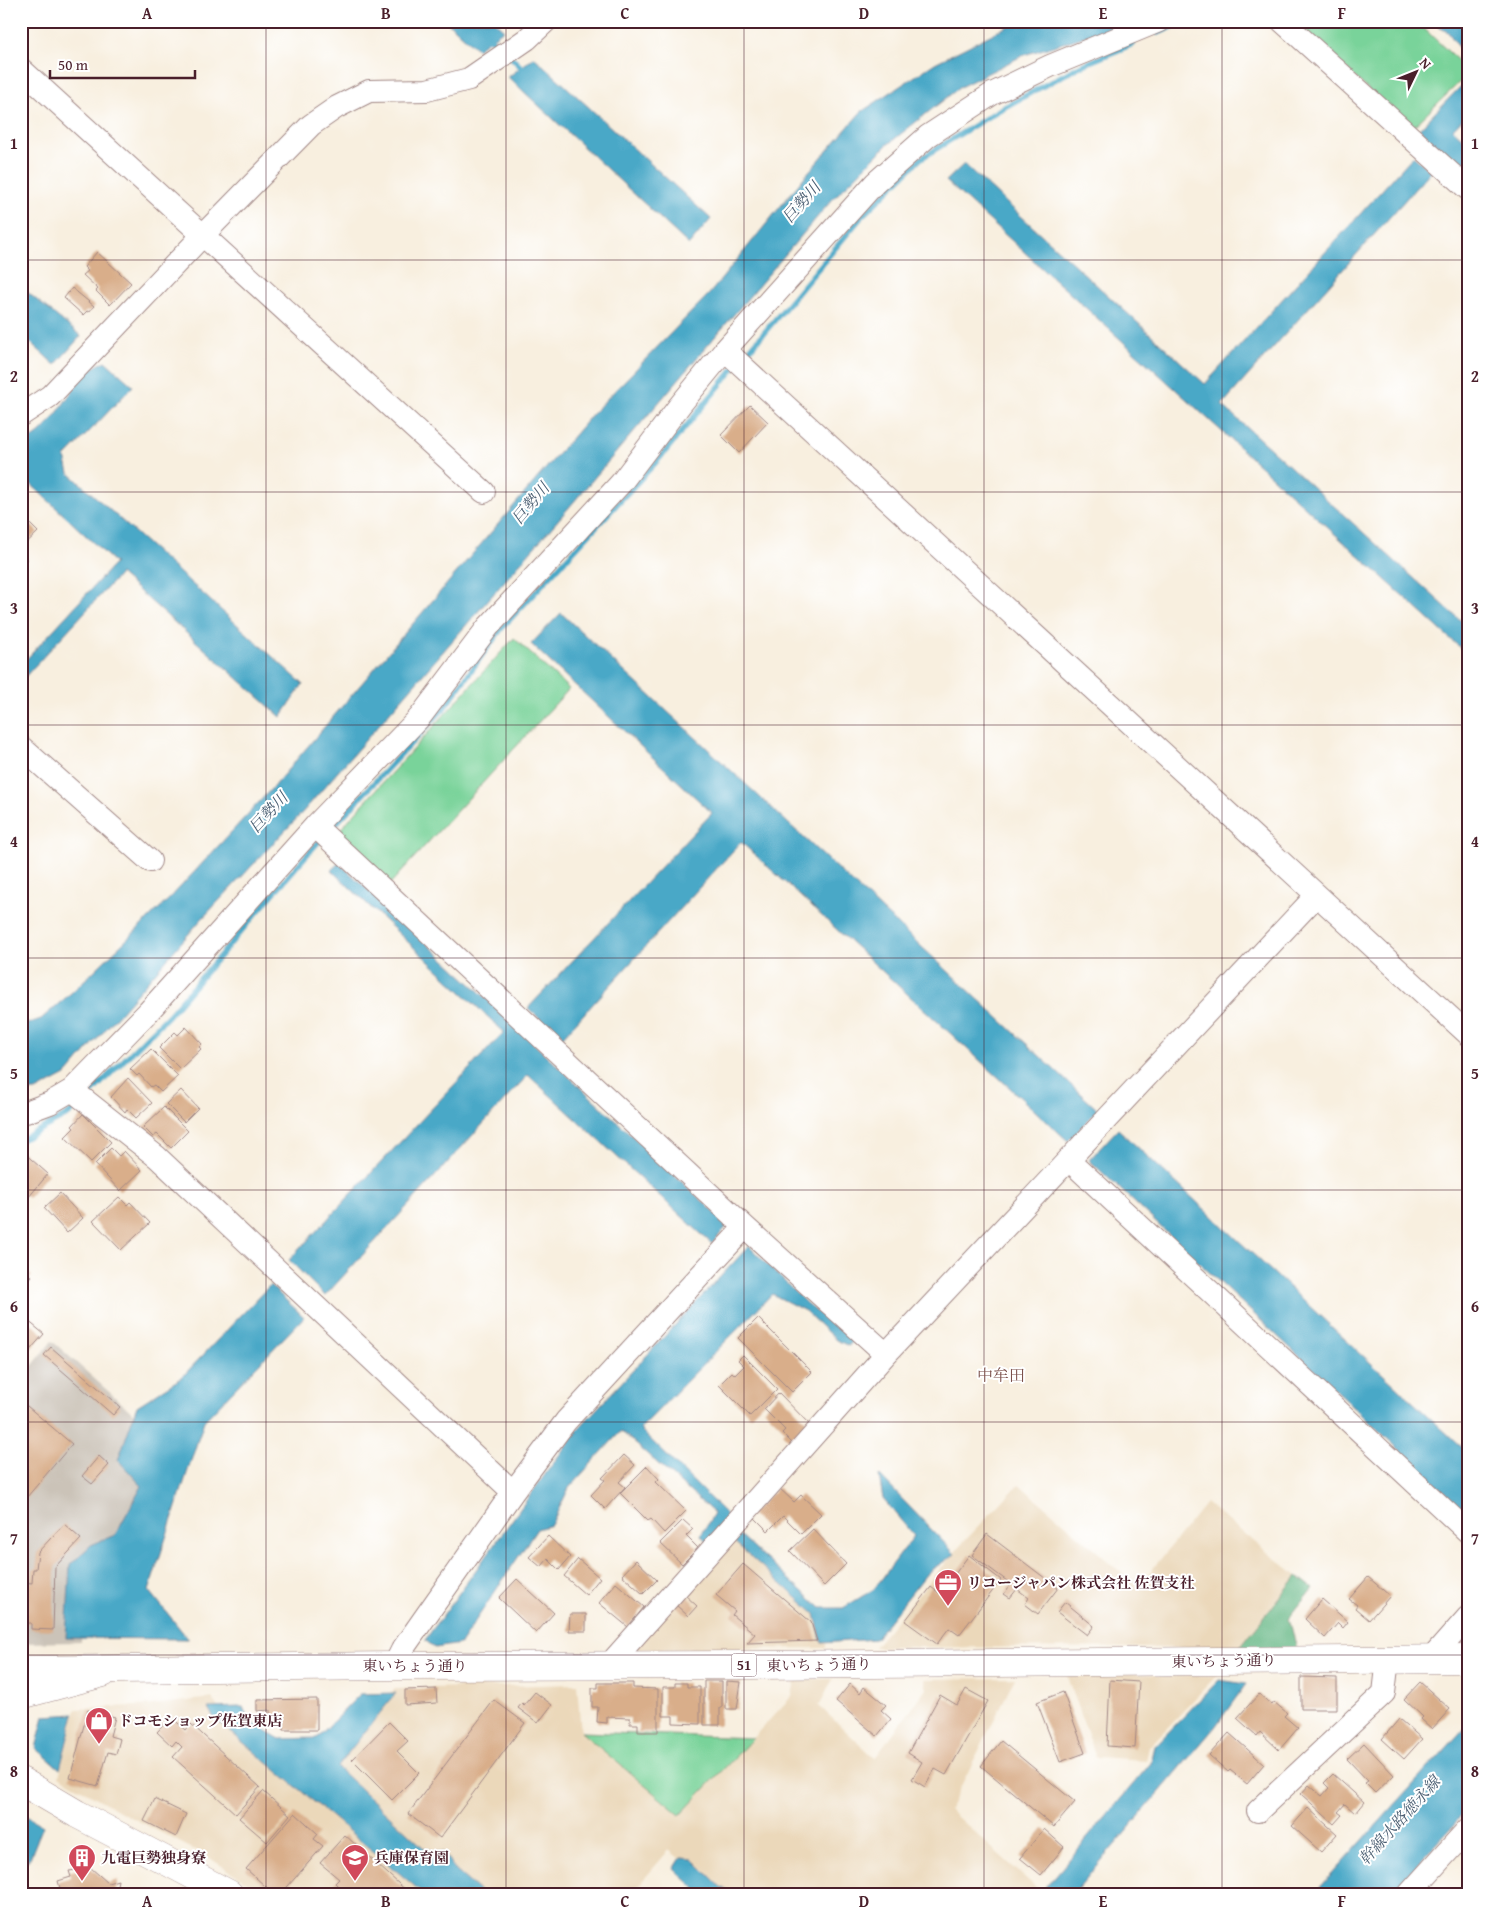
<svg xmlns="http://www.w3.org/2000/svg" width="1489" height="1915" viewBox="0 0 1489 1915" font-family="'Gentium Book Plus','Noto Serif JP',serif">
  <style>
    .built { fill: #ebd8ba }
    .industrial { fill: #cbc3b8 }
    .green { fill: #79d39a; stroke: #627962 }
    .forest { fill: #62b582; stroke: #566a56 }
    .water { fill: #48a8c7; stroke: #496479 }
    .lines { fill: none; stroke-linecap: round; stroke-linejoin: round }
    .stream { stroke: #48a8c7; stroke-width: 5.5 }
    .building { fill: #d9ae8a }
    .minor-casing { stroke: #a18785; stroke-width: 24 }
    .tertiary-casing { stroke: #a18785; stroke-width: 29 }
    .primary-casing { stroke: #a18785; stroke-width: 29 }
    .minor { stroke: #fff; stroke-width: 22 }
    .tertiary { stroke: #fff; stroke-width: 28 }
    .primary { stroke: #fff; stroke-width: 28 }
    .grid { fill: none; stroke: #4a1f2b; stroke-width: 1; stroke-opacity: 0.55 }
    .labels { text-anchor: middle; stroke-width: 4; stroke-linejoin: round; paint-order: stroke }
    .shield { fill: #fff; stroke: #80626b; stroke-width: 1 }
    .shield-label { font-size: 14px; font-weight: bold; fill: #4a1f2b }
    .poi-label { font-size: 15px; font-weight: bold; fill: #4a1f2b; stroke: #fff; text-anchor: start }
    .street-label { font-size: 15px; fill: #4a1f2b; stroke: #fff }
    .water-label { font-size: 16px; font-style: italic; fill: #495d71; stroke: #fff }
    .neighbourhood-label { font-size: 16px; fill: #7c514c; stroke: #fff }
    .neatline { fill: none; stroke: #4a1f2b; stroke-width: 2 }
    .grid-label { font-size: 16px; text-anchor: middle; font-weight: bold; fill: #4a1f2b }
  </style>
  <rect width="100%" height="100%" fill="#fff"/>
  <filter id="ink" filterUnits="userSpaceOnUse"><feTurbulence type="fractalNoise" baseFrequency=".02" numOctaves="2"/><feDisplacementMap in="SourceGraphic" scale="10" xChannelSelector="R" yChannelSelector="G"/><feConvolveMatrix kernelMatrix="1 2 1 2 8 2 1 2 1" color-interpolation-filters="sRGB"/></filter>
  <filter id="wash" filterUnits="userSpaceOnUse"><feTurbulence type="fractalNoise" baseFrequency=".0096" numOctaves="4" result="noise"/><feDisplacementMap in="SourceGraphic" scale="20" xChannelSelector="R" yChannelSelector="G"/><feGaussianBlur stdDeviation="1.12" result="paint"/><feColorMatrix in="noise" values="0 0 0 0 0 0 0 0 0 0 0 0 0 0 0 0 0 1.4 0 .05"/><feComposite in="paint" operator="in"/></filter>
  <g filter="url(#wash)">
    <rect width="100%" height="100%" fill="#f8efdf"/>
    <path class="built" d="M1019 1484 1138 1587 1206 1503 1297 1576 1239 1648 874 1647 960 1546Z
      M733 1533 826 1619V1648L629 1649Z
      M1066 1673 1216 1676 1149 1747 1146 1760 1096 1757Z
      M1015 1678 949 1810 1039 1890 1036 1894H723L669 1850 631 1894H470L328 1769 394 1689 577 1684 581 1732 680 1815 792 1696 795 1679H833L819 1706 875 1758 926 1689 925 1679Z
      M212 1698 226 1721 440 1894H266L208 1857 121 1812 59 1776 76 1709 151 1705Z"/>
    <path class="industrial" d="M52 1341 164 1441 121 1555 85 1573 81 1642 21 1643V1380Z"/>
    <path class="green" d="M1294 21H1416L1468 70V74L1411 129Z
      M514 638 569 689 389 885 335 835Z
      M581 1732 753 1738 680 1815Z"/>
    <path class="forest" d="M1297 1576 1313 1588 1289 1618 1297 1649 1239 1648Z"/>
    <path class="water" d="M446 21H494L504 30 477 49Z
      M1023 21H1125L1109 29 1024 55 960 87 887 145 832 200 566 511 301 814 200 921 66 1075 36 1091 21 1092V1026L41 1019 71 993 170 898 273 787 594 412 710 293 806 175 861 112 935 63 1012 24Z
      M1428 21H1465L1468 23V60L1448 32Z
      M534 57 711 219 689 245 508 77Z
      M1468 79V113L1453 129 1468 143V174L1419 129Z
      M1413 156 1431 171 1222 405 1468 627V655L946 181 964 164 1205 384Z
      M21 287 81 336 55 365 21 334Z
      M105 361 133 386 65 457 69 473 303 684 281 717 120 574 21 681V665L115 563 21 475V442C48 439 70 388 88 371 93 367 100 364 105 361Z
      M561 613 1098 1110 1068 1141 741 842 562 1038 547 1025 532 1042 728 1225 712 1244 528 1075 325 1296 289 1260 504 1032 331 870 339 863 529 1037 540 1019 528 1008 712 813 531 644Z
      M1118 1129 1468 1453V1514L1089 1160Z
      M749 1246 807 1304 852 1339 849 1346 836 1340 805 1311 772 1294 640 1429 728 1516 707 1542 701 1535 714 1513 621 1431 569 1488 551 1525 537 1529 460 1644 435 1648 425 1640 578 1429Z
      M270 1285 304 1317 204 1421 149 1590 188 1639 66 1638 70 1565 91 1545 115 1535 142 1486 118 1460 137 1406 181 1378Z
      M879 1475 955 1554 928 1572 875 1639 822 1643 815 1614 732 1540 738 1534 821 1608H843L874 1589 914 1536 883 1499Z
      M1219 1680 1246 1684 1215 1727 1073 1894H1040L1151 1763 1155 1746Z
      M396 1693 337 1767 425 1849 443 1852 456 1871 483 1894H424L214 1718 208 1708 243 1707 249 1721 280 1739 317 1738 360 1694Z
      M74 1714 60 1769 36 1748 44 1716Z
      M1468 1724V1809L1390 1894H1314Z
      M21 1813 43 1826 30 1858 21 1869Z
      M681 1858 693 1859 721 1887 736 1894H701L674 1869Z"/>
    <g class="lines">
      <path class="stream" d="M1158 33 1186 21
        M491 39 503 50
        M510 56 521 67
        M742 359 864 214 920 159 999 110 1080 66 1133 44
        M328 832 444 708 502 628 659 459 736 366
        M87 1097 169 1015 297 866 321 839
        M21 1140 69 1114 81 1103"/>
    </g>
    <g id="blocks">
      <path class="building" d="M97 252 131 283 110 305 96 291 98 289 83 275 88 271 84 267Z
        M72 288 94 306 89 312 87 311 83 315 64 298Z
        M750 405 768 422 739 453 721 435Z
        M21 504 28 510 22 516 38 532 21 548Z
        M21 552 28 559 21 565Z
        M186 1027 202 1044 199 1047 201 1049 180 1069 159 1048 175 1032 178 1035Z
        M151 1049 178 1076 161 1092 154 1085 151 1087 139 1074 137 1076 130 1069Z
        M128 1078 152 1103 136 1118 127 1109 125 1112 111 1097Z
        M181 1090 198 1108 184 1122 166 1104Z
        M164 1107 188 1131 171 1148 157 1134 153 1137 143 1127Z
        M83 1114 111 1142 91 1162 65 1137 74 1128 72 1126Z
        M111 1148 119 1156 124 1151 142 1170 120 1191 95 1164Z
        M23 1152 48 1174 28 1198 21 1192V1153Z
        M60 1193 83 1218 67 1233 44 1208Z
        M119 1197 127 1205 130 1202 150 1223 121 1250 93 1221Z
        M21 1267 32 1276 21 1288Z
        M21 1315 44 1334 23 1358 21 1357Z
        M758 1318 812 1372 792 1392 738 1338Z
        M51 1347 120 1407 113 1415 44 1355Z
        M743 1355 777 1389 750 1416 719 1385 732 1372 735 1375 744 1366 738 1360Z
        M779 1393 811 1426 793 1444 782 1433 785 1430 764 1409Z
        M21 1401 72 1444 21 1504Z
        M624 1455 635 1465 619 1482 625 1487 605 1509 591 1495 605 1480 602 1478Z
        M99 1456 109 1465 92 1484 82 1476Z
        M647 1466 659 1479 656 1482 686 1511 664 1533 651 1519 648 1521 620 1493Z
        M778 1487 794 1502 801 1495 821 1514 801 1534 783 1516 768 1531 751 1514Z
        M683 1520 693 1529 686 1536 698 1548 682 1564 660 1543Z
        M64 1524 81 1539 55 1567 53 1630 31 1629V1623H21L22 1582 32 1583 33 1569H36L38 1552Z
        M813 1529 846 1564 824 1586 790 1551Z
        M987 1534 1058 1588 1038 1614 1025 1604 1029 1598 1017 1589 1010 1598 1004 1594 1011 1584 972 1555Z
        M548 1536 570 1557 559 1570 548 1559 541 1567 529 1557Z
        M969 1555 1001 1580 959 1635 949 1628 937 1644 905 1621 931 1587 940 1594Z
        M578 1559 600 1578 586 1595 564 1576Z
        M636 1560 657 1580 643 1594 622 1575Z
        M743 1564 811 1622 817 1641 747 1643 755 1634 732 1615 735 1611 716 1595Z
        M1368 1577 1390 1596 1369 1620 1355 1608 1357 1605 1349 1599Z
        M517 1579 554 1613 536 1633 499 1598Z
        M616 1583 644 1607 628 1627 599 1603Z
        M684 1594 697 1606 688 1616 675 1604Z
        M1322 1599 1348 1622 1343 1628 1338 1623 1325 1638 1305 1619Z
        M1065 1602 1094 1626 1087 1635 1057 1612Z
        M570 1614H586V1631H569Z
        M1301 1677 1337 1678V1709H1301Z
        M1110 1680 1139 1682 1135 1748 1107 1746Z
        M704 1681H722V1708H720V1725H704Z
        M726 1681 741 1682 737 1709H726Z
        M1420 1682 1450 1709 1432 1729 1421 1719 1423 1717 1404 1699Z
        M598 1683H633V1688L658 1689V1732H638V1724H630V1718L607 1717V1723L597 1722 598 1707H592V1688H598Z
        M675 1683H687V1687H700V1724L673 1723V1716H663V1687H675Z
        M850 1684 860 1693 864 1687 886 1705 881 1710 891 1719 877 1736 836 1701Z
        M436 1689 437 1703 405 1705V1690Z
        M966 1689 988 1701 946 1775 935 1769 925 1787 912 1779 922 1762 908 1753 940 1695 957 1705Z
        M535 1692 552 1705 538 1723 518 1708 522 1703 524 1705Z
        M1063 1692 1085 1753 1060 1762 1037 1702Z
        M1259 1694 1272 1705 1274 1702 1287 1713 1284 1716 1298 1728 1279 1750 1260 1732 1257 1736 1237 1718Z
        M317 1699V1730H284V1722H270V1710L257 1711V1700Z
        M494 1700 525 1723 440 1838 408 1814Z
        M88 1710 115 1717 110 1736 120 1739 116 1754 108 1752 98 1786 70 1778Z
        M171 1717 186 1730 191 1724 260 1787 236 1814 173 1757 182 1747 176 1741 172 1746 157 1732Z
        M1399 1719 1422 1739 1404 1759 1382 1739Z
        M389 1722 408 1741 397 1751 419 1773 392 1800 352 1760Z
        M1229 1733 1264 1764 1247 1784 1230 1770 1228 1772 1209 1755Z
        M1001 1741 1075 1802 1054 1827 981 1766Z
        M1364 1743 1394 1775 1375 1793 1365 1783 1368 1781 1347 1759Z
        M1333 1774 1364 1802 1355 1813 1345 1804 1338 1812 1342 1815 1334 1824 1301 1794 1309 1785 1322 1796 1329 1788 1324 1783Z
        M263 1791 290 1815 267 1842 239 1818Z
        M155 1799 186 1814 176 1837 144 1821Z
        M1308 1808 1337 1834 1321 1852 1292 1826Z
        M295 1813 318 1834 314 1839 323 1846 281 1894H274L246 1869Z
        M1044 1829 1064 1847 1041 1875 1020 1858Z
        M345 1835 410 1894H346L335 1883 339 1879 320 1863Z
        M91 1868 108 1883 118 1880 116 1891 120 1894H47V1892L60 1888 58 1881 71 1877 69 1871Z"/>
    </g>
  </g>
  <g filter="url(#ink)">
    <use href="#blocks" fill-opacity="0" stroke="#a18785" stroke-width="1"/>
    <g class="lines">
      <defs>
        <path id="minor" d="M1282 21 1468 189
          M21 69 484 492
          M725 350 1468 1034
          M21 415 50 396 203 235 311 125 337 107 369 91 427 90 469 79 527 39 546 21
          M21 747 150 861
          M315 826 420 717 488 627 621 483 680 405 725 350 875 183 928 136 992 94 1050 66 1159 21
          M72 1090 157 1157 513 1492
          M21 1112H26L50 1103 72 1090 148 1012 315 826 745 1227 886 1354
          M1069 1160 1468 1532
          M1431 1659 1468 1617
          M394 1666 402 1650 513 1492 566 1421 745 1227
          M608 1666 886 1354 1317 895
          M1258 1811 1384 1693 1388 1659
          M1409 1894 1468 1829"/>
        <path id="tertiary" d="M21 1695 103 1673
          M21 1781 77 1814 229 1894"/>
        <path id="primary" d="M21 1670 394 1666 749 1665 1468 1659"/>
      </defs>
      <use href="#minor" class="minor-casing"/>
      <use href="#tertiary" class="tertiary-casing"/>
      <use href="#primary" class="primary-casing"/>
      <use href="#minor" class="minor"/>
      <use href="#tertiary" class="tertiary"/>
      <use href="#primary" class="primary"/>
    </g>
  </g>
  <path class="grid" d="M266 21V1894M506 21V1894M744 21V1894M984 21V1894M1222 21V1894M21 260H1468M21 492H1468M21 725H1468M21 958H1468M21 1190H1468M21 1422H1468M21 1655H1468"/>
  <defs>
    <symbol id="office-pin" viewBox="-11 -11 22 30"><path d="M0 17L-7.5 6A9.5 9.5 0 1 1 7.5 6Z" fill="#d1495b" stroke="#fff"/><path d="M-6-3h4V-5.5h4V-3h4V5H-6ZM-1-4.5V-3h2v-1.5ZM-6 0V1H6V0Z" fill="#fff"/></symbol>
    <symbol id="shop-pin" viewBox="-11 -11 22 30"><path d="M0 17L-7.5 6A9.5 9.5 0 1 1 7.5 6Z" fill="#d1495b" stroke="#fff"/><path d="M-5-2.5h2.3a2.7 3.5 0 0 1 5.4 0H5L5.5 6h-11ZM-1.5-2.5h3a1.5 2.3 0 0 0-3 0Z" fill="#fff"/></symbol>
    <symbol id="building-pin" viewBox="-11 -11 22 30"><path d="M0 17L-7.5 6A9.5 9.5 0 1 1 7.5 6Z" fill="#d1495b" stroke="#fff"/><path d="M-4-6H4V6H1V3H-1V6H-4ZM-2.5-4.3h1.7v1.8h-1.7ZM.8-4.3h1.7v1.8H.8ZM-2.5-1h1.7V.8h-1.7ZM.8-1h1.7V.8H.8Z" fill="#fff"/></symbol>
    <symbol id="school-pin" viewBox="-11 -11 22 30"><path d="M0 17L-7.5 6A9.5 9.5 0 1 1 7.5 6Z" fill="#d1495b" stroke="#fff"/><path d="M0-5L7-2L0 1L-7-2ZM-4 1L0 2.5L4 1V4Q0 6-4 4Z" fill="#fff"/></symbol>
  </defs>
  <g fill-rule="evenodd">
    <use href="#office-pin" x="932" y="1567" width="32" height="43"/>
    <use href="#shop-pin" x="83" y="1705" width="32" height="43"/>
    <use href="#building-pin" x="66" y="1842" width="32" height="43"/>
    <use href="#school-pin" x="339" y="1842" width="32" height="43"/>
  </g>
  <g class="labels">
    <rect class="shield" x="731.5" y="1653.5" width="25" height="23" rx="4"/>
    <g class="shield-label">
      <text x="744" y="1670">51</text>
    </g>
    <g class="poi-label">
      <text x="967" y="1588">リコージャパン株式会社 佐賀支社</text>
      <text x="118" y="1726">ドコモショップ佐賀東店</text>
      <text x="101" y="1863">九電巨勢独身寮</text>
      <text x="374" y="1863">兵庫保育園</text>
    </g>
    <g class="street-label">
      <text transform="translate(1224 1661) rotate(-1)" y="5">東いちょう通り</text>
      <text transform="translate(819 1665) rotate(-1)" y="5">東いちょう通り</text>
      <text x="415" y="1671">東いちょう通り</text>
    </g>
    <g class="water-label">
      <text transform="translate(801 202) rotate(-49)" y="6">巨勢川</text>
      <text transform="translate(530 503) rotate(-50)" y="6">巨勢川</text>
      <text transform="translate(268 812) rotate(-47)" y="6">巨勢川</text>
      <text transform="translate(1399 1820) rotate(-48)" y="6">幹線水路徳永線</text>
    </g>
    <g class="neighbourhood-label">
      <text x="1001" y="1381">中牟田</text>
    </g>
  </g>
  <rect width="1489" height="1915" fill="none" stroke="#fff" stroke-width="55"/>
  <g transform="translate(1416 72) rotate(47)" stroke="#ffffff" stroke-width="4" paint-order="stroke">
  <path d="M0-4L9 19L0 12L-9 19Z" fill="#4a1f2b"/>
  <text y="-8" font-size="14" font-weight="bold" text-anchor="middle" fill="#4a1f2b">N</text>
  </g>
  <path d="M50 70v8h145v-8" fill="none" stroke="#4a1f2b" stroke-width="2.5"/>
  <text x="58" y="70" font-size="15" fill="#4a1f2b" stroke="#ffffff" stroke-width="4" paint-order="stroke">50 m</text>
  <rect x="28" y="28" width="1434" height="1860" class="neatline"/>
  <g class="grid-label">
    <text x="147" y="19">A</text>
    <text x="386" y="19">B</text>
    <text x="625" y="19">C</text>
    <text x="864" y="19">D</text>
    <text x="1103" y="19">E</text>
    <text x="1342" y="19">F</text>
    <text x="14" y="149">1</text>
    <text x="1475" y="149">1</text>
    <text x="14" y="382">2</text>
    <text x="1475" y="382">2</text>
    <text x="14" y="614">3</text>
    <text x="1475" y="614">3</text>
    <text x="14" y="847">4</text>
    <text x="1475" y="847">4</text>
    <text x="14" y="1079">5</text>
    <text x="1475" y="1079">5</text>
    <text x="14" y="1312">6</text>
    <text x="1475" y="1312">6</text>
    <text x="14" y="1544">7</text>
    <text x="1475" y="1544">7</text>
    <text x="14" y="1777">8</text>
    <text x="1475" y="1777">8</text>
    <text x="147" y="1907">A</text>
    <text x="386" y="1907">B</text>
    <text x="625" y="1907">C</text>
    <text x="864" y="1907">D</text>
    <text x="1103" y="1907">E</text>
    <text x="1342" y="1907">F</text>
  </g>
</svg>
